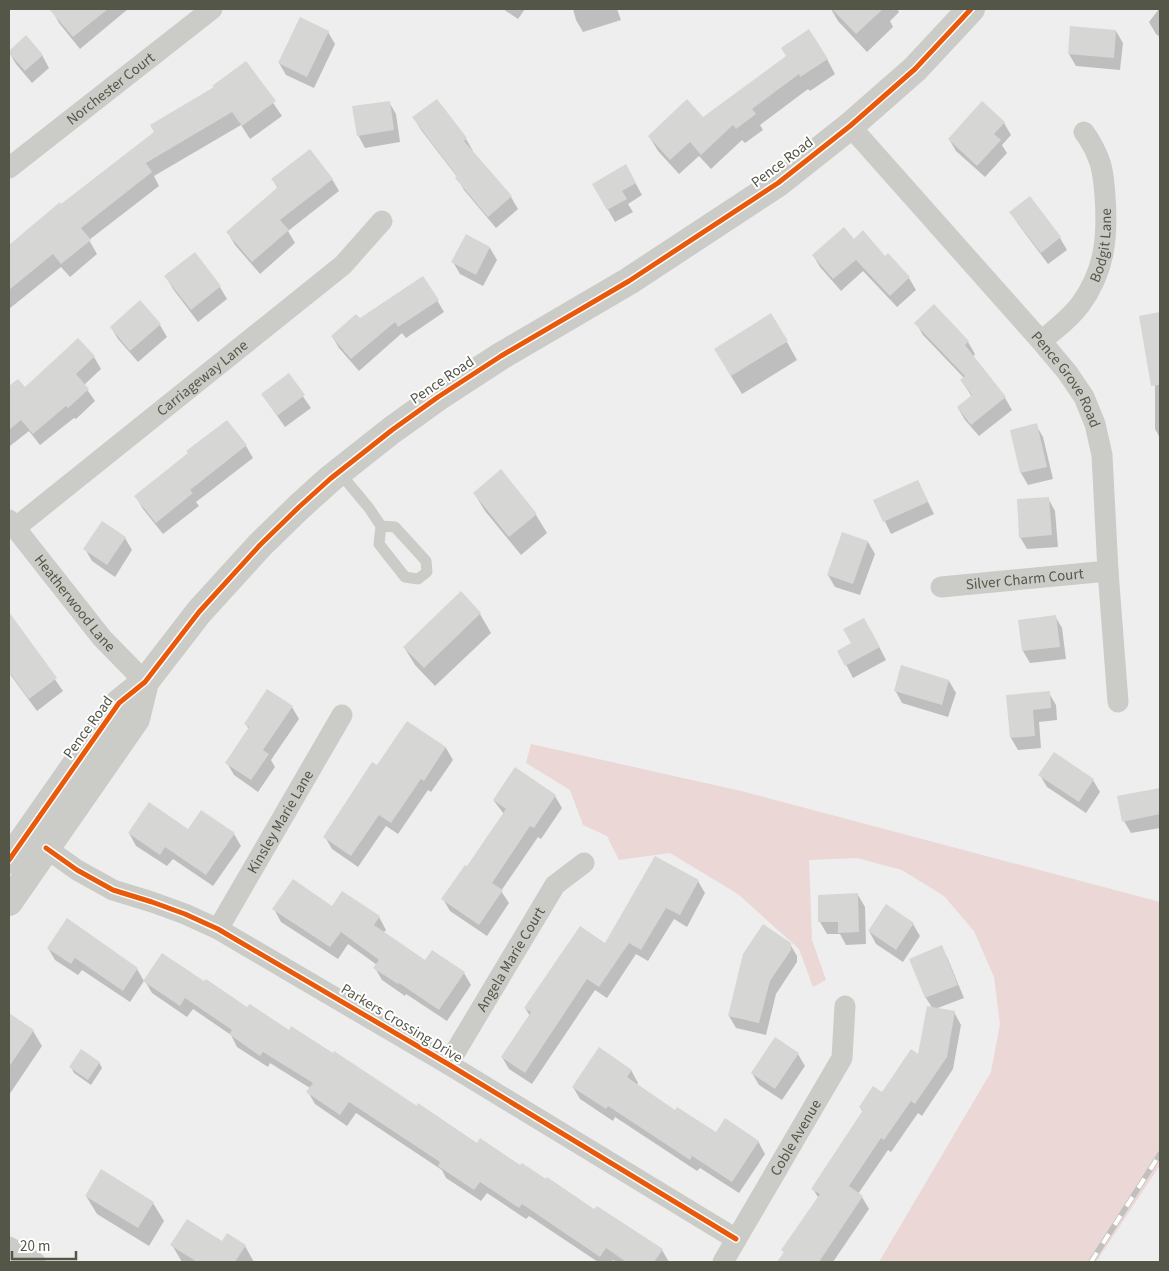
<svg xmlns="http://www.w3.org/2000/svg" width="1169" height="1271" viewBox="0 0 1169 1271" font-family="'Source Sans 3',sans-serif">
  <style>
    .green { fill: #ebd7d5 }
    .shadow { fill: #0003 }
    .building { fill: #d6d6d4 }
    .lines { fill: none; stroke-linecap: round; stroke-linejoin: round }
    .service { stroke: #cbccc8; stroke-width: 11 }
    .minor { stroke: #cbccc8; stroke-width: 21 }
    .tertiary { stroke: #cbccc8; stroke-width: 28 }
    .rail-casing { stroke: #c0c0be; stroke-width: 5.5 }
    .rail { stroke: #fff; stroke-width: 4; stroke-dasharray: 11; stroke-linecap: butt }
    .cycleway-casing { stroke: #fff; stroke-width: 8 }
    .cycleway { stroke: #e8590c; stroke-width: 5 }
    .labels { text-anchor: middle; stroke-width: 4; stroke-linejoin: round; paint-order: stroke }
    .street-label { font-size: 15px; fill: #545747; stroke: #fff }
  </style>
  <rect width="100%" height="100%" fill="#eee"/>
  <path class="green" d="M531 744 741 791 1160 902V1165L1096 1262H879L991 1072 1000 1024 994 977 974 931 944 896 902 870 857 858 809 860 812 940 826 980 813 987 799 949 738 894 670 853 619 860 607 836 583 825 570 790 526 763Z"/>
  <path class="shadow" d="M54 9H128L80 49 59 23 52 10Z
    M503 9H525L518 19Z
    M573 9H617L621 20 583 32 576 20Z
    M831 9H897L899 12 890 21 893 27 867 52 838 21Z
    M1159 9H1160V37L1156 34 1149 22Z
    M1116 31 1123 43 1120 70 1076 66 1069 54Z
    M328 32 335 44 314 88 286 75 279 63Z
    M9 52 42 55 49 68 32 83 16 64Z
    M827 59 835 74 810 91 808 89 760 125 763 130 745 143 742 140 711 169 699 156 679 174 658 151 649 136 703 119Z
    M246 63 282 116 250 139 241 125 154 176 159 186 89 240 97 254 70 277 61 267 9 309V247L60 204 61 206Z
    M389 102 396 114 400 142 365 148 358 135Z
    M982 103 1004 123 1011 135 1002 145 1007 153 985 177 956 151 949 139Z
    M414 118 466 139 473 151 472 152 511 197 518 209 496 228 464 190 458 178 421 130Z
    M626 166 642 195 628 204 633 212 615 222 594 185Z
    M273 179H332L339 191 288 231 295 243 260 274 235 245 228 233 278 189Z
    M1029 198 1060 238 1067 250 1048 264 1018 224 1011 212Z
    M854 240 885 257 888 255 909 278 916 290 897 307 863 271 841 291 820 267 813 255Z
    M490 248 497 260 483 286 460 274 453 262Z
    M194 254 220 287 227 299 198 322 173 289 166 277Z
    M437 300 444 312 406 338 402 333 359 371 339 348 332 336 359 319Z
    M140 302 160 325 167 337 138 362 118 339 111 327Z
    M934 306 968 342 975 354 973 357 1005 398 1012 410 979 436 965 420 958 408 972 397 961 380 964 378 923 335 916 323Z
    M1160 313V438L1155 429V377L1140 317Z
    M78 340 94 357 101 369 84 385 95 401 76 419 74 418 40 445 29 431 10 446 9 445V388L18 381 25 389Z
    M787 342 797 360 742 394 726 368Z
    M288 375 311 408 285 427 262 394Z
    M1036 425 1043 437 1053 479 1028 485 1021 473 1011 431Z
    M246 446 253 458 196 502 199 506 163 534 143 509 136 497 189 453Z
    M501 471 536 515 547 533 521 555 485 511 474 493Z
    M918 481 934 514 891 534 875 501Z
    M1048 498 1055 511 1058 547 1027 549 1020 537Z
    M843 533 868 542 875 554 860 595 835 587 828 575Z
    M125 538 132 550 115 577 92 561 85 549Z
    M461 593 480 614 491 633 435 686 415 665 404 647Z
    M9 613 63 691 37 711 9 673Z
    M1055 616 1062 628 1066 659 1030 663 1023 651Z
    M871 631 886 660 853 678 839 651Z
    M949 681 956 693 948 717 902 703 895 690Z
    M1049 693 1056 705 1057 720 1039 722 1041 748 1018 750 1011 738 1007 696Z
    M292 707 299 719 271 760 275 767 258 792 234 775 227 763 249 730 246 724Z
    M408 723 446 748 453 760 431 792 428 790 398 834 386 826 358 867 332 849 325 837 378 767Z
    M1040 775 1093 780 1100 792 1086 813 1047 787Z
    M1159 790 1160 828 1131 833 1124 821Z
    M555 796 562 808 541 839 538 837 501 891 509 903 487 936 450 911 443 899 468 868 504 814 494 801Z
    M189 831 234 834 241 846 213 886 173 859 167 866 136 846 129 833Z
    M698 881 705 893 687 927 674 919 648 961 636 954 607 998 595 990 532 1084 509 1069 502 1057 530 1016 525 1008 606 944Z
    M858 895 865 907 866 944 846 945 840 934H827L820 922Z
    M333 908 379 917 386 930 383 933 426 962 464 973 471 985 447 1021 406 994 405 996 382 980 375 968 377 965 348 944 338 959 281 922 274 909Z
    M913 924 920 936 903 962 876 944 869 931Z
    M790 944 797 956V962L776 994 766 1035 736 1028 729 1016Z
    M941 947 948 959 964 998 935 1009 954 1012 961 1025 953 1069 922 1116 918 1113 891 1152 888 1150 858 1194 862 1197 869 1209 833 1262H778L784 1253 783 1250 819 1199 813 1189 863 1112 860 1107 882 1094 919 1057 933 1009 926 998 911 959Z
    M48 948 137 969 144 981 130 1002 82 970 78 975 55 960Z
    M145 981 204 983 477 1145 520 1167 662 1250 669 1262H617L613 1260 611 1262H598L529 1216 526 1219 487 1193 481 1201 446 1178 442 1170 356 1113 347 1126 315 1104 308 1092 310 1088 270 1063 268 1067 237 1047 231 1035 193 1009 187 1017 152 993Z
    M9 1015 33 1031 42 1046 9 1095Z
    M798 1054 805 1066 782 1100 759 1085 752 1073Z
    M99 1062 102 1068 91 1085 74 1073 71 1067Z
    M631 1070 638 1083 637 1085 676 1112 716 1134 758 1141 765 1154 739 1193 700 1168 697 1171 615 1117 613 1121 580 1099 573 1087Z
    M86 1196 153 1203 164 1221 149 1246 97 1214Z
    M223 1243 245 1246 254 1262H182L172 1245Z"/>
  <path class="building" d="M49 9H108L73 37Z
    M832 9H883L856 34Z
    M300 17 329 31 307 77 278 63Z
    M1070 26 1116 30 1114 58 1068 54Z
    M809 29 828 59 800 77 799 74 752 109 756 114 736 129 733 125 701 155 690 142 670 160 648 136 687 99 703 117 786 56 781 48Z
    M26 35 43 55 25 71 9 53V51Z
    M246 61 276 101 242 126 232 112 146 163 152 172 81 228 91 240 61 264 53 254 9 290V245L60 202 61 204 154 132 150 125 214 87 212 86Z
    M437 99 467 138 464 141 512 196 488 217 455 178 457 176 412 117Z
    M390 101 394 130 357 136 352 106Z
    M982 101 1005 122 994 134 1001 140 977 166 948 139Z
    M310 149 333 179 280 220 289 230 252 262 226 232 278 187 271 179Z
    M626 164 636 183 622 191 627 199 607 210 592 184Z
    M1030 196 1061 237 1041 253 1009 212Z
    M844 227 854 239 863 230 885 256 888 253 910 277 890 296 856 260 833 279 812 255Z
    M466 234 490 247 476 275 451 262Z
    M195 252 221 286 191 310 164 276Z
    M423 276 439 300 398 327 395 322 351 359 331 336 356 314 360 318Z
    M140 300 161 324 130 351 110 327Z
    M934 304 969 341 965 345 1006 397 971 425 957 407 972 395 960 380 965 376 914 323Z
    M1160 312V385L1151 386 1139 316Z
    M771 313 788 341 731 376 714 349Z
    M78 338 95 356 76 374 89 389 68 408 66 406 33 434 21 420 9 430V386L18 379 25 387Z
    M289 373 305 395 277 416 261 394Z
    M227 420 247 445 190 490 193 493 156 523 134 496 188 453 186 451Z
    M1037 423 1047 467 1020 473 1010 430Z
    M501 469 537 514 509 537 473 493Z
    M918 480 928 502 883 522 873 500Z
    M1049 497 1052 535 1019 538 1017 499Z
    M102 521 126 537 107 565 83 549Z
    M842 532 868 541 853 584 827 575Z
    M461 591 481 613 424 668 403 647Z
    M9 612 57 678 29 699 9 672Z
    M1056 615 1060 647 1022 651 1018 620Z
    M864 618 880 647 845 666 837 651 851 643 843 629Z
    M901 665 949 680 942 705 894 691Z
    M267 689 293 706 263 750 269 754 251 780 225 763 249 727 244 724Z
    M1050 691 1051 708 1033 710 1035 736 1010 738 1006 695Z
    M407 721 446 747 424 781 421 779 391 823 379 815 351 856 323 837 372 762 377 765Z
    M1054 752 1094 779 1079 802 1038 775Z
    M515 767 556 795 534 828 530 826 492 883 503 890 479 925 441 899 465 865 467 866 506 809 493 800Z
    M1160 788V814L1122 822 1117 796Z
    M149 802 188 829 201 810 235 833 206 875 165 847 160 855 128 833Z
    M655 856 699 880 680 915 666 908 641 950 629 943 599 987 587 979 525 1073 501 1057 531 1012 524 1008 580 926 605 943Z
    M293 879 332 906 342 891 380 916 374 925 425 960 432 950 465 972 439 1010 399 983 398 984 373 968 379 960 341 932 330 947 272 909Z
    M858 893 859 932 838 933V922H818V895Z
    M886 904 914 923 896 950 868 931Z
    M67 918 138 968 123 991 75 958 71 964 47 948Z
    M763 924 791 943V950L770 981 759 1023 728 1016 743 954Z
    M942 945 958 985 925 998 909 959Z
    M162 953 204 981 206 979 247 1007 250 1004 289 1030 291 1026 333 1053 334 1051 417 1106 418 1103 477 1143 480 1138 520 1165 522 1163 546 1179 547 1177 594 1209 597 1206 663 1249 654 1262H626L606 1248 600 1257 522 1204 519 1208 480 1182 474 1190 438 1166 440 1162 349 1102 340 1115 306 1092 313 1083 263 1052 260 1056 229 1034 232 1030 185 998 180 1006 143 981Z
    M927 1006 955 1011 947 1057 915 1104 911 1101 884 1140 881 1138 849 1186 863 1196 819 1262H777L784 1252 781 1250 820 1194 811 1189 863 1110 859 1107 873 1086 882 1092 911 1049 918 1054Z
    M9 1013 34 1030 9 1067Z
    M775 1037 799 1053 775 1089 751 1073Z
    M599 1047 632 1070 627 1077 675 1110 677 1107 716 1132 725 1118 759 1141 732 1182 692 1156 690 1160 608 1106 606 1109 572 1087Z
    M81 1049 100 1062 88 1080 69 1067Z
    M101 1169 154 1202 138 1228 85 1196Z
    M187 1219 222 1241 227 1233 246 1245 235 1262H197L170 1245Z"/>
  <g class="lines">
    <path class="service" d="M339 472 369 508 381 526 379 544 405 577 418 579 427 572 426 561 395 527 381 526"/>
    <g class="minor">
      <path id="s1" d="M850 126 1041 341 1067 372 1084 397 1095 424 1102 455 1108 571 1118 702"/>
      <path id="s2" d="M9 168 212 9"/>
      <path id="s3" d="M1041 341C1055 330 1069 319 1080 305 1105 271 1108 237 1105 196 1104 183 1103 167 1097 155 1094 147 1089 139 1084 132"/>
      <path id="s4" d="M9 520 102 638 145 682"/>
      <path id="s5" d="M15 528 343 265 382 221"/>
      <path id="s6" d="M941 587 1108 571"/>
      <path d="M46 848 77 870 113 890 152 902 185 914 218 929 448 1064 736 1239"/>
      <path id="s7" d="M218 929 342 715"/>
      <path id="s8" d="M448 1064 555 885 584 863"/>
      <path d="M9 1247 35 1262"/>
      <path id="s9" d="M723 1262 842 1058 845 1006"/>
    </g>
    <path class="tertiary" d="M9 860 119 703 145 682 199 612 260 545 299 507 330 479 392 430 438 397 501 356 629 281 778 183 850 126 915 69 971 9
      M9 902 136 719 145 682"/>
    <defs>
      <path id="rail" d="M1091 1262 1160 1154"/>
    </defs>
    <use href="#rail" class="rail-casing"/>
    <use href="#rail" class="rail"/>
    <defs>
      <path id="cycleway" d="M46 848 77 870 113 890 152 902 185 914 218 929 448 1064 736 1239
        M9 860 119 703 145 682 199 612 260 545 299 507 330 479 392 430 438 397 501 356 629 281 778 183 850 126 915 69 971 9"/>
    </defs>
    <use href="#cycleway" class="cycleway-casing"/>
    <use href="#cycleway" class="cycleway"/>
  </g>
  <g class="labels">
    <g class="street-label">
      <text dy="5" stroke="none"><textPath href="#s2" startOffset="129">Norchester Court</textPath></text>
      <text transform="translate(782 162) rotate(-37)" y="5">Pence Road</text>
      <text dy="5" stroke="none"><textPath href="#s3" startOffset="118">Bodgit Lane</textPath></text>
      <text dy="5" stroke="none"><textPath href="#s5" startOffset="240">Carriageway Lane</textPath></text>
      <text transform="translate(442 380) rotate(-34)" y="5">Pence Road</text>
      <text dy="5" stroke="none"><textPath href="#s1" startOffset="334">Pence Grove Road</textPath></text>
      <text dy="5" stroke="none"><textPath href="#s6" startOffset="84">Silver Charm Court</textPath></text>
      <text dy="5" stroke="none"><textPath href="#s4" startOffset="106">Heatherwood Lane</textPath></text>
      <text transform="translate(88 727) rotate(-54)" y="5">Pence Road</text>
      <text dy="5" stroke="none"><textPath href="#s7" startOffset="124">Kinsley Marie Lane</textPath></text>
      <text dy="5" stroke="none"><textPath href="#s8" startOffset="122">Angela Marie Court</textPath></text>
      <text transform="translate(402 1023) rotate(31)" y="5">Parkers Crossing Drive</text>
      <text dy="5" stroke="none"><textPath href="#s9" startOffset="144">Coble Avenue</textPath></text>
    </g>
  </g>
  <rect width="1169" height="1271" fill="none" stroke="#545747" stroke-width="20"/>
  <path d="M12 1251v8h64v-8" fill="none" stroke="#545747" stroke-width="2.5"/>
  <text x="20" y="1251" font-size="15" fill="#545747" stroke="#ffffff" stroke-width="4" paint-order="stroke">20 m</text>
</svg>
